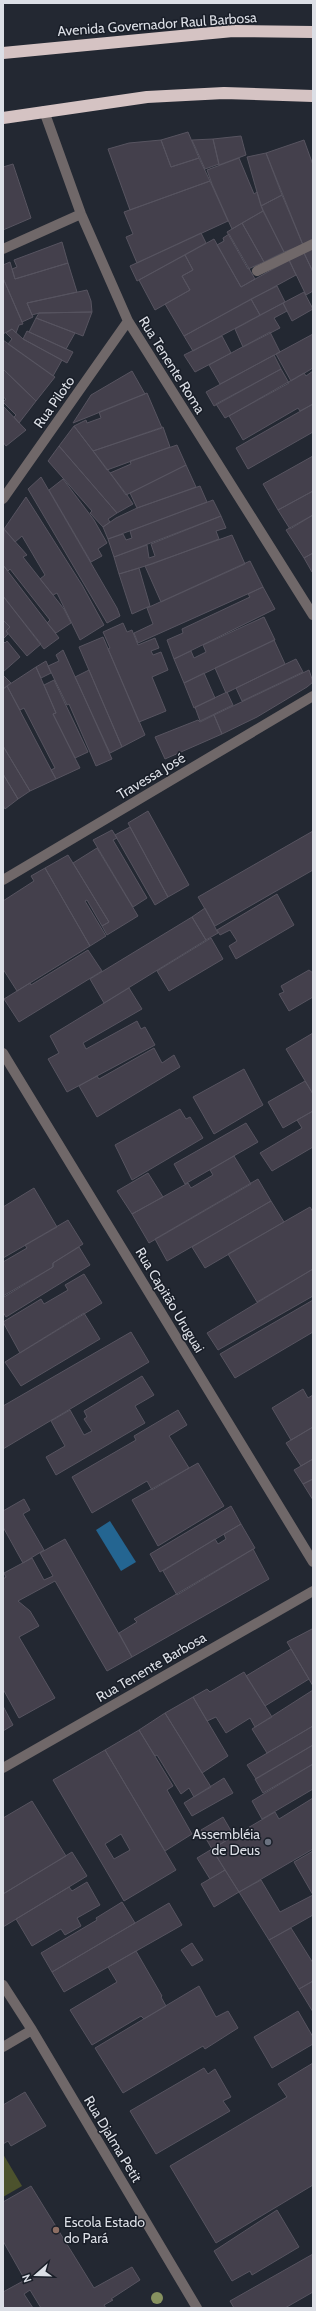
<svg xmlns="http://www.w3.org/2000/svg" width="316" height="2311" viewBox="0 0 316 2311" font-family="Cabin,sans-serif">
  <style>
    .green { fill: #4c522d }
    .water { fill: #246591 }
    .building { fill: #44404c; stroke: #575460; fill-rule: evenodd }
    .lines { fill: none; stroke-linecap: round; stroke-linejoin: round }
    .minor { stroke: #706869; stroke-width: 10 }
    .highway { stroke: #d5c3c3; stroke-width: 12 }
    .tree { fill: #879260 }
    .worship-dot { fill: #6b7280; stroke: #191e28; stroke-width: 1.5 }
    .education-dot { fill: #8d6e63; stroke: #191e28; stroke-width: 1.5 }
    .labels { text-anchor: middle; stroke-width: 3; stroke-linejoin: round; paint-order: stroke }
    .street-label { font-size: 14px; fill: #dcdfe6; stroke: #191e28 }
    .poi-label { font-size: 14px; fill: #dcdfe6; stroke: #191e28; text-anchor: end }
  </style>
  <rect width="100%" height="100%" fill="#232832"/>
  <path class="green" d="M3 2154 22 2186 3 2197Z"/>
  <path class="water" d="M110 1521 136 1562 121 1571 96 1530Z"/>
  <path class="building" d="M188 132 199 158 171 167 161 140Z
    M241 136 246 155 219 165 213 139Z
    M213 139 219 164 205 169 192 140Z
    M161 140 171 167 199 158 210 181 130 210 108 149 129 143Z
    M304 140 313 165V241L303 245 266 153Z
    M266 153 282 195 261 206 247 157Z
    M239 158 254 194 257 192 263 211 232 229 212 184 207 170Z
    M13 164 31 218 3 230V167Z
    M210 181 228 221 137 263 126 237 133 234 124 212Z
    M282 195 303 245 284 252 261 206Z
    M263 211 284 252 264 262 242 223Z
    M242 223 264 262 248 269 227 232Z
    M201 233 206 243 137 281 130 266Z
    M229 234 255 279 241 287 217 245 224 241 223 238Z
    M214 239 241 287 289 260 296 275 184 336 165 304 190 290 182 276 193 270 185 255Z
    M62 242 68 263 15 279 12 269 17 267 14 260Z
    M313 247V272L304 253Z
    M304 253 313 272V291L306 295 289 260Z
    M185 255 193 270 182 276 190 290 155 310 139 280Z
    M10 262 15 279 68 263 77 292 27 303 33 317 22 322 3 278V265Z
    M3 278 23 324 19 325 16 333 12 329 3 334Z
    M277 286 285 302 260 315 251 299Z
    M87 290 91 301 92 312 39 313 32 315 27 303Z
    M304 292 313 309 292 321 283 303Z
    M251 299 260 315 193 351 184 336Z
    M283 303 287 311 274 318 280 328 243 347 235 329Z
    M92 312 83 336 36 318 39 313Z
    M36 318 75 333 66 349 29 332Z
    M12 329 23 339 62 360 53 376 8 344 12 339 6 333Z
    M27 331 73 352 67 363 23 339Z
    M270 332 280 352 220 384 209 365Z
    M313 334V368L291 381 276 354Z
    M222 336 231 353 195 372 184 355Z
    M3 340 55 377 36 401 3 369Z
    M274 355 281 369 214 406 206 392Z
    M3 369 36 401 19 423 14 417 16 415 3 402 6 399 3 397Z
    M281 369 289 383 225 418 216 404Z
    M132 371 145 394 73 423 91 395Z
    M313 371V404L300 411 298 408 243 440 229 416 304 373 306 376Z
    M147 393 162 428 93 451 74 426 86 420 87 423 101 418 99 412Z
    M313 404V432L248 469 236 448Z
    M3 406 26 430 6 446 3 442Z
    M74 426 127 495 133 504 117 513 59 446Z
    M163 427 170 447 107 470 93 451Z
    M177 445 186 465 126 495 110 473 131 464 130 461Z
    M59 446 117 513 108 519 110 522 103 527 90 513 92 511 48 461Z
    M313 456V491L278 510 263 484Z
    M186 465 196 487 137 508 130 493Z
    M41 477 117 608 120 616 107 623 28 489Z
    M63 479 94 520 107 543 98 549 102 556 91 562 49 490Z
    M200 486 207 502 108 539 103 527 116 518 137 508Z
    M313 491V515L290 529 278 510Z
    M26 497 82 585 104 625 80 640 57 593 53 595 40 579 45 575 22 536 15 542 4 529Z
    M213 500 221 516 114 557 108 539 123 534 126 540 132 538 130 531Z
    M313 515V553L304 558 286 530Z
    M221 516 226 528 216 531 219 539 152 564 119 574 114 557 147 545 149 558 155 556 151 544Z
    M4 529 27 555 23 557 64 609 71 623 56 633 47 623 50 620 10 569 8 571 3 565Z
    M232 535 245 564 161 602 145 566Z
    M313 553V572H312L304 558Z
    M250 561 263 587 138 643 134 633 153 624 147 608Z
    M3 565 59 638 44 649 3 596Z
    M139 568 150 606 132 614 119 574Z
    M263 587 275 609 174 659 167 640 183 633 182 629 250 597 248 594Z
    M3 596 41 644 27 656 6 631 10 627 3 620Z
    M264 617 275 640 184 683 174 659 191 651 194 658 206 652 203 645Z
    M3 620 10 627 6 631 8 634 3 639Z
    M123 623 127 632 132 630 138 645 155 638 159 648 151 651 153 655 161 652 168 670 152 677 166 711 139 722 108 649 110 648 103 632Z
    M103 637 145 735 122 747 79 647Z
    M274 640 285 664 226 693 215 668Z
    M3 641 5 643 7 641 20 657 3 672Z
    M63 650 112 759 96 766 69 704 67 705 48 666 59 661 56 655Z
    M296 659 303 672 242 701 236 688Z
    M46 661 51 673 41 678 36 667Z
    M36 667 56 713 53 714 80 768 56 779 51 770 55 768 24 708 20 710 7 686Z
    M89 670 122 747 110 753 75 677Z
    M309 670 313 682 307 687 257 717 222 734 214 715Z
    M204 673 215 698 194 708 184 683Z
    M3 675 11 683 3 689Z
    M54 680 88 752 75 758 53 714 56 713 44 685Z
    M7 686 56 779 30 791 3 746V689Z
    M227 692 233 705 200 721 195 707Z
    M214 715 222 734 165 759 155 737 198 720 200 722Z
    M3 746 30 791 18 799 3 774Z
    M3 774 18 799 5 809 3 805Z
    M148 811 189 885 168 897 128 823Z
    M130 827 168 897 155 905 115 835Z
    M112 830 117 838 113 840 147 898 133 907 93 840Z
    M313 831V870L215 926 198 897Z
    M97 848 138 916 107 935 102 926 109 922 73 863Z
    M68 855 109 922 102 926 87 900 85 901 106 936 90 946 45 868Z
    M45 868 90 946 17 991 3 969V901L34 881 31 876Z
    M277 894 294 925 236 959 229 946 237 941 230 930 220 935 217 930Z
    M205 908 218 933 206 940 192 917Z
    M192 917 206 940 104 1003 90 979Z
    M211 938 223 959 169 991 157 971Z
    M88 950 102 971 19 1022 4 999 30 983 31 985Z
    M309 970 313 973V997L289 1011 279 994 284 992 281 986Z
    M129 988 142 1009 83 1043 86 1049 137 1021 141 1029 145 1027 155 1045 67 1092 48 1059 59 1053 50 1036Z
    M313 1033V1094L286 1049Z
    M154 1048 162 1063 174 1055 180 1067 97 1117 79 1086 97 1076 99 1079Z
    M244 1069 263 1105 214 1134 193 1097Z
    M305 1081 313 1094V1111L283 1128 268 1102Z
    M180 1109 186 1119 190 1117 203 1138 132 1180 115 1145Z
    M313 1111V1147L272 1171 260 1153 302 1128 297 1120Z
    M246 1123 258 1142 185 1184 174 1164Z
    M234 1156 251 1184 149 1243 132 1214 188 1183 191 1188 213 1175 210 1170Z
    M148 1173 163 1197 132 1214 117 1191Z
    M258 1179 271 1201 167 1261 155 1239Z
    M34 1188 57 1227 3 1258V1207Z
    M271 1201 284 1222 205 1268 192 1247Z
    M310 1207 313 1212V1269L257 1302 228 1254Z
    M68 1220 83 1244 53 1263V1267L4 1297 3 1262 27 1248 25 1245Z
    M79 1247 90 1265 6 1317 3 1312V1296L53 1267V1263Z
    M313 1269V1296L218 1350 207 1333Z
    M84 1274 102 1303 20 1353 3 1322 41 1299 44 1304 68 1290 65 1285Z
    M313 1300V1332L235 1378 220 1354Z
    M84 1313 100 1339 21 1386 5 1362Z
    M131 1332 149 1362 3 1449V1406Z
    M142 1376 154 1395 135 1406 145 1423 56 1475 46 1457 65 1446 51 1421 70 1410 84 1435 92 1431 84 1419 87 1417 84 1411Z
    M303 1389 308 1398 313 1395V1427L291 1440 272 1408Z
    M178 1410 187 1425 169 1436 189 1468 152 1490 147 1481 92 1513 72 1477 136 1440 134 1436Z
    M313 1427V1459L301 1466 286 1443Z
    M313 1459V1479L303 1484 294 1470Z
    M198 1463 224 1506 158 1546 132 1500Z
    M313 1479V1500L303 1484Z
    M24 1499 30 1510 23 1514 44 1550 23 1563 3 1527V1511Z
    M231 1506 241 1524 160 1572 150 1554Z
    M241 1524 255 1548 177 1595 163 1571 215 1539 218 1544 226 1539 224 1534Z
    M65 1539 132 1657 107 1671 55 1581 18 1601 30 1611 39 1626 19 1637 55 1698 19 1718 3 1689V1579L6 1577 4 1573 32 1558 44 1580 53 1576 40 1553Z
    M253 1549 269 1579 132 1657 119 1633 137 1622 134 1619Z
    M312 1629 313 1630V1686L287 1642Z
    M291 1649 309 1679 265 1706 246 1676Z
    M244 1672 272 1717 255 1727 250 1718 226 1733 216 1717 207 1721 193 1697 207 1689 210 1692Z
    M313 1690V1726L267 1753 252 1729Z
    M193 1697 228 1756 202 1773 165 1713Z
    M3 1706 13 1725 3 1731Z
    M165 1713 211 1787 194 1797 189 1788 181 1794 157 1755 155 1756 139 1730Z
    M313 1726V1745L256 1779 247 1765Z
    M139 1730 173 1786 167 1790 192 1834 165 1851 105 1750Z
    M313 1745V1764L263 1793 255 1779Z
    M105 1750 176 1870 124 1901 53 1780ZM121 1834 130 1850 114 1859 105 1844Z
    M313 1764V1789L262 1819 252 1801Z
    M224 1778 233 1793 192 1816 184 1803Z
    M313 1798V1849L239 1892 212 1849 275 1812 279 1819Z
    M32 1801 66 1856 3 1894V1818Z
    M223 1817 234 1836 212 1849 201 1830Z
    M212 1849 225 1870 210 1879 197 1858Z
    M313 1851V1915L269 1940 239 1892 261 1880 280 1912 313 1895 294 1862Z
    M72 1852 87 1876 3 1927V1894Z
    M225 1870 239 1892 214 1907 201 1884Z
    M87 1882 100 1905 77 1918 81 1926 65 1935 61 1929 59 1930 32 1946 16 1919 69 1887 72 1891Z
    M122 1902 135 1923 52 1972 41 1953 97 1920 96 1918Z
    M169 1903 182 1925 64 1992 52 1972Z
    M291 1928 313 1963V1981L299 1989 269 1940Z
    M192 1943 203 1960 192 1966 181 1950Z
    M136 1951 162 1996 161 1997 166 2006 144 2019 141 2016 92 2045 70 2010 117 1982 108 1967Z
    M313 1981V2012L299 1989Z
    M199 1986 216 2017 228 2011 238 2028 205 2049 203 2046 123 2093 95 2048Z
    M298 2011 313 2037V2044L272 2068 254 2037Z
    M313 2063V2185L216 2243 170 2166 287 2097 278 2084Z
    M204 2068 208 2074 215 2069 231 2097 223 2101 230 2111 156 2154 130 2111Z
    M25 2092 46 2126 11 2146 8 2141 3 2144V2105Z
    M31 2186 94 2288 132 2267 140 2280 111 2299 113 2300 104 2305 106 2308H41L30 2290 24 2294 33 2308H3V2292L25 2280 3 2241V2202Z
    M277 2210 299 2247 252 2275 250 2271 232 2281 214 2251Z
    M313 2254V2292L285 2308H234L230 2301Z"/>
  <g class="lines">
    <path class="minor" d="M44 111 81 214 128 321 313 615
      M3 249 81 214
      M257 271 313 244
      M3 499 128 321
      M3 880 313 696
      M3 1053 313 1562
      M3 1768 313 1591
      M3 1985 32 2030 197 2308
      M3 2047 32 2030"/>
    <path class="highway" d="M3 53 233 31 313 32
      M3 118 147 97 224 93 313 96"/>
  </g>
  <circle class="tree" cx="157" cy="2298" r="6"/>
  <circle class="worship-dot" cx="268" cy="1842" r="4"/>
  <circle class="education-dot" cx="56" cy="2230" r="4"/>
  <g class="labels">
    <g class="street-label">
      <text transform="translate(157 24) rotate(-4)" y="5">Avenida Governador Raul Barbosa</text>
      <text transform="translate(172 365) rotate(58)" y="5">Rua Tenente Roma</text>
      <text transform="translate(54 402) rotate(-55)" y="5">Rua Piloto</text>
      <text transform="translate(151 776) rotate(-31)" y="5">Travessa José</text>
      <text transform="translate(170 1300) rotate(59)" y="5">Rua Capitão Uruguai</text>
      <text transform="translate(151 1667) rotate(-30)" y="5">Rua Tenente Barbosa</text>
      <text transform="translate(113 2139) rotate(59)" y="5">Rua Djalma Petit</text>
    </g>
    <g class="poi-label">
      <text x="260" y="1839">Assembléia<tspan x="260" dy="16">de Deus</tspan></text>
      <text x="64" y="2227" text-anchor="start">Escola Estado<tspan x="64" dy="16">do Pará</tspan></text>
    </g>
  </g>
  <rect width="316" height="2311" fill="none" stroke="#dcdfe6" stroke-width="8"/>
  <g transform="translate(36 2275) rotate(250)" stroke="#191e28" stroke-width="3" paint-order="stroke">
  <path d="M0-3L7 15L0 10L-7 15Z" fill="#dcdfe6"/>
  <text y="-6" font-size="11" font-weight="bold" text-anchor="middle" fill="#dcdfe6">N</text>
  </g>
</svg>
